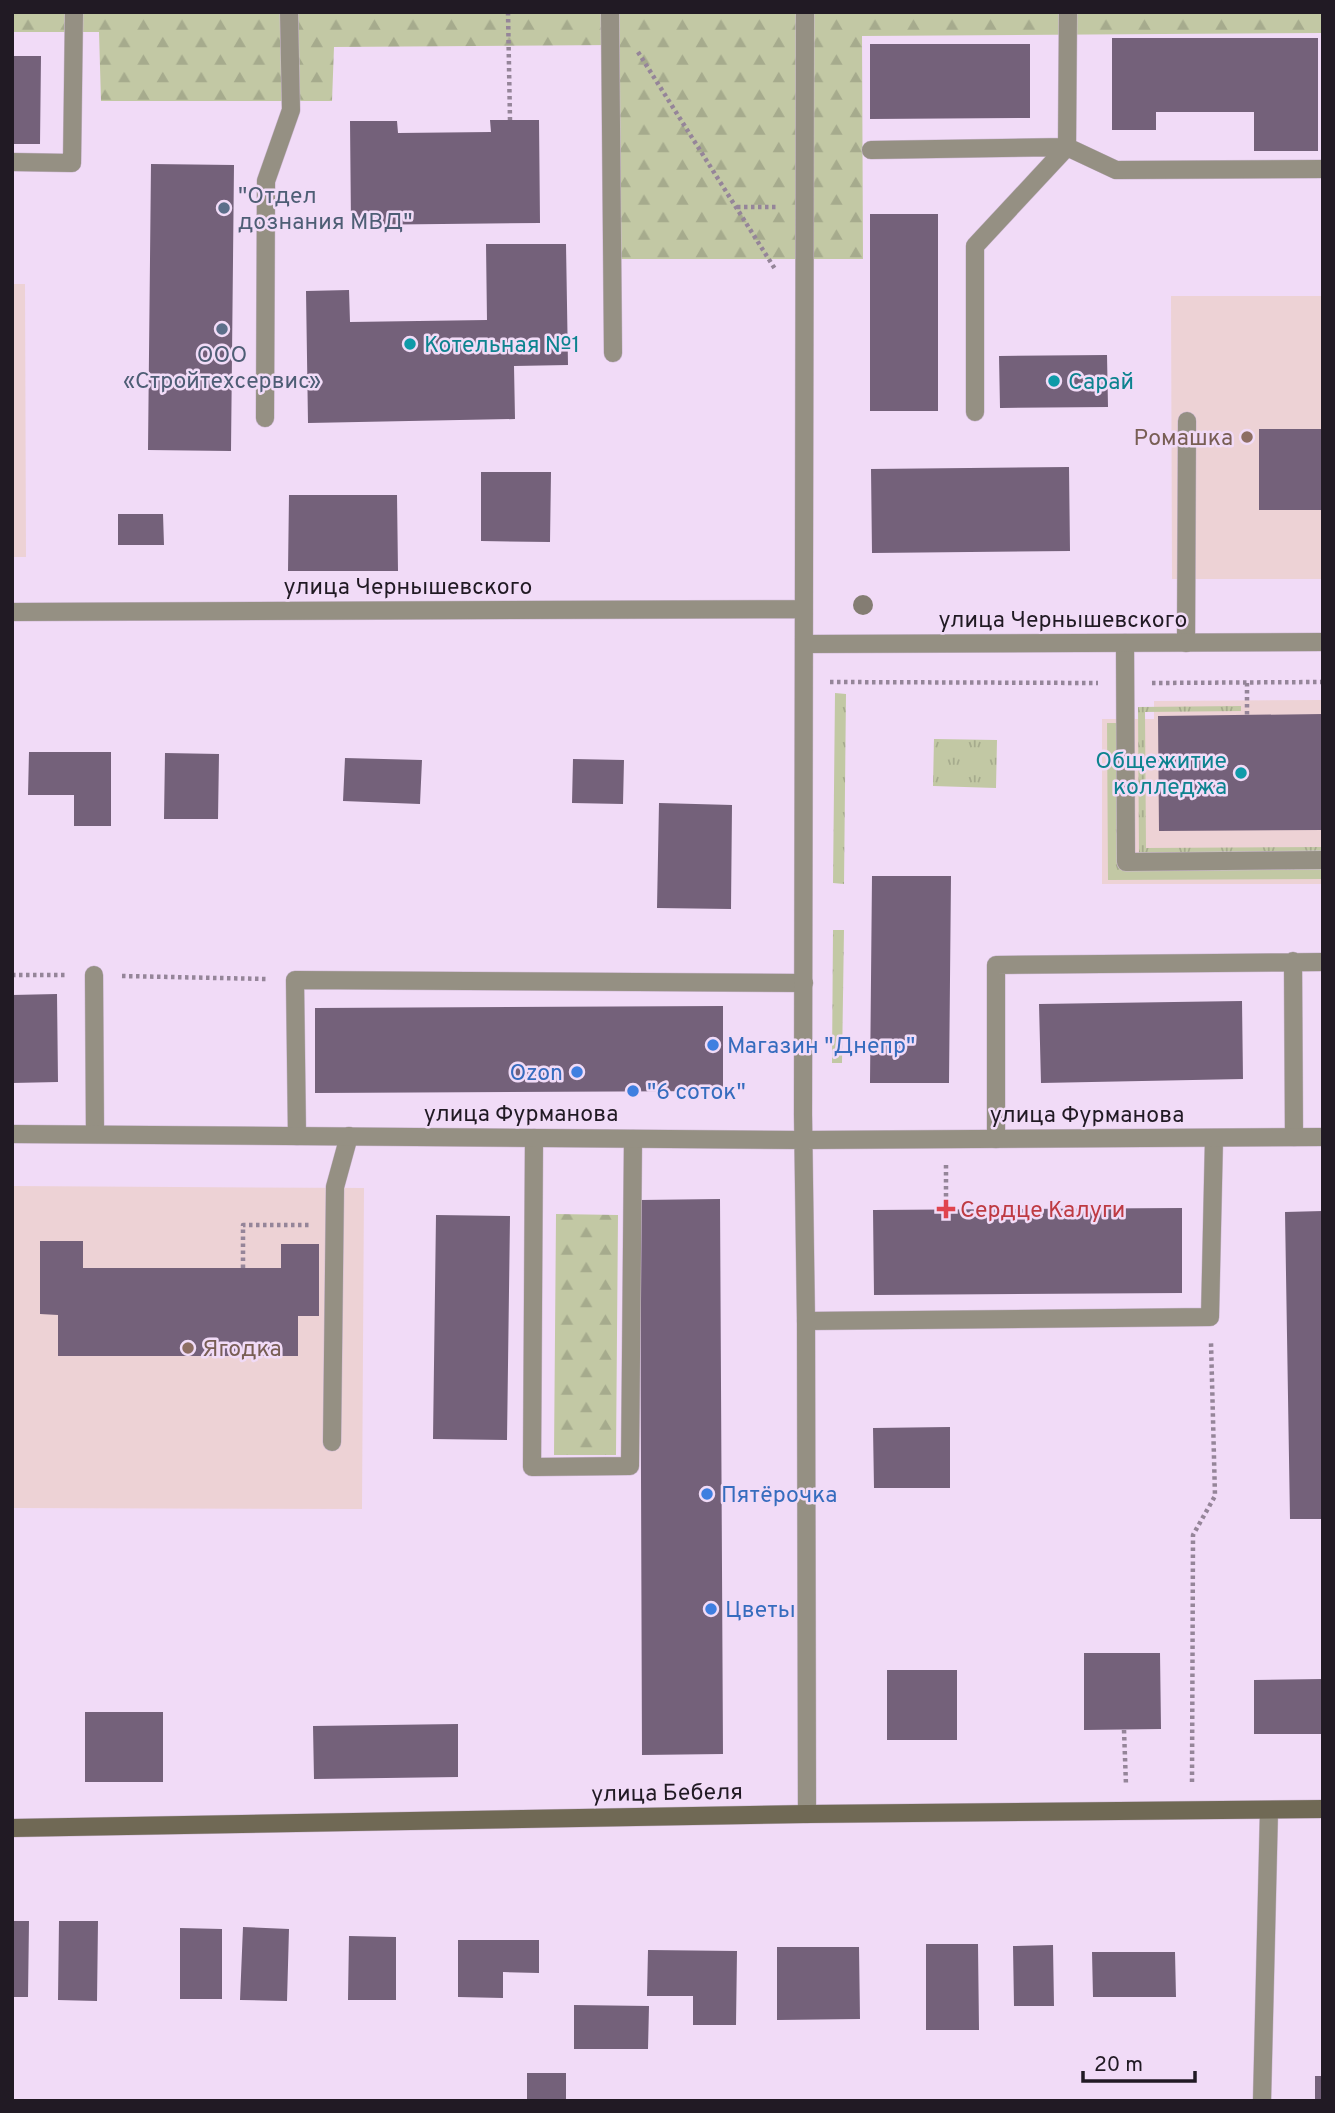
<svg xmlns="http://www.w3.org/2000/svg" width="1335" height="2113" viewBox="0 0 1335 2113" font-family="Overpass,sans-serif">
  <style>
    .education { fill: #edd2d5 }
    .grass { fill: url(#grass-tufts) }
    .forest { fill: url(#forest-firs) }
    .building { fill: #74617a }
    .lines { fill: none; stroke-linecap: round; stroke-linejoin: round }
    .lane-casing { stroke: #ccb8d1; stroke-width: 19 }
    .street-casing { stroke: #ccb8d1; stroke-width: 19 }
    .secondary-casing { stroke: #ccb8d1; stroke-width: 19 }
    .path { stroke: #958599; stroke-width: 4.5; stroke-dasharray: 3.5 3.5; stroke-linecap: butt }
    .lane { stroke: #959083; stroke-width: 18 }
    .street { stroke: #959083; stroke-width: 18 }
    .secondary { stroke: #706955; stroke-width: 18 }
    .tree { fill: #847d73 }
    .service-dot { fill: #5c6f8a; stroke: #f1dbf7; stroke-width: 2.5 }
    .culture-dot { fill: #0f9aa8; stroke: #f1dbf7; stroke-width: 2.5 }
    .education-dot { fill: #8d6e63; stroke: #f1dbf7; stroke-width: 2.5 }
    .shop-dot { fill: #3f7fe0; stroke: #f1dbf7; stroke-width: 2.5 }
    .health-dot { fill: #e0444e; stroke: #f1dbf7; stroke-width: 2.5 }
    .labels { text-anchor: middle; stroke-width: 5; stroke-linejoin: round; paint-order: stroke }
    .service-label { font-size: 23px; fill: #4e5e75; stroke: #f1dbf7; text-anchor: start }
    .culture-label { font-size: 23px; fill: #0d838f; stroke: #f1dbf7; text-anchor: start }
    .education-label { font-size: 23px; fill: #785e54; stroke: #f1dbf7; text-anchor: end }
    .street-label { font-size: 23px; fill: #211a24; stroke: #f1dbf7 }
    .shop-label { font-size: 23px; fill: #366cbe; stroke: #f1dbf7; text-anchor: start }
    .health-label { font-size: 23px; fill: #be3a42; stroke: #f1dbf7; text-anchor: start }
  </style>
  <defs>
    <pattern id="grass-tufts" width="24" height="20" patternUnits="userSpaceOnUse" patternTransform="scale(1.75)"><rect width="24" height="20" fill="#c2c8a4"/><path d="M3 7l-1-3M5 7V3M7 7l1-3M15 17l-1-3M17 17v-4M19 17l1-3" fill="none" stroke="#a6ab8d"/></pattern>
    <pattern id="forest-firs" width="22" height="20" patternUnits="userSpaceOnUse" patternTransform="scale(1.75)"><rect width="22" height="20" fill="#c2c8a4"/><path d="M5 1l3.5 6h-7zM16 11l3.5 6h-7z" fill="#a6ab8d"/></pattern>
  </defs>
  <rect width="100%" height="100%" fill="#f1dbf7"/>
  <path class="education" d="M12 284H25L26 557H12Z
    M1171 296H1323V579H1172Z
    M1323 700V884H1102V719H1154V701Z
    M12 1186 364 1188 362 1509 12 1508Z"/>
  <path class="grass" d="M835 693 846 694 844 884 833 883Z
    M1241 706V711L1145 712 1146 848 1323 847V853L1139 855 1138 707Z
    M1107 723H1119L1120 867H1323V879L1108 880Z
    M934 739 997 740 996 788 933 786Z
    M833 930H844L842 1063H832Z"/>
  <path class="forest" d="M12 12H1323V33L862 36 863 259H617L615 45 334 47 332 101H101L99 32H12Z
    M556 1214 618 1215 616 1455H554Z"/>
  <path class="building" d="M1112 38H1318V151H1254V112H1156V130H1112Z
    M870 44H1030V118L870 119Z
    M12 56H41L40 144H12Z
    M490 120H539L540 223 351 225 350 121H397L398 133 491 132Z
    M151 164 234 165 231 451 148 450Z
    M870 214H938V411H870Z
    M486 244H566L568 365 514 366 515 419 308 423 306 291 349 290 350 322 487 320Z
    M1107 355 1108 407 1000 408 999 356Z
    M1259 429H1323V510H1259Z
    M1069 467 1070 551 872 553 871 469Z
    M481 472H551L550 542 481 541Z
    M289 495H397L398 571H288Z
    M118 514H163L164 545H118Z
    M1323 714V830L1159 831 1158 716Z
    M29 752H111V826H74V795H28Z
    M165 753 219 754 218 819H164Z
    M345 758 422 760 420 804 343 801Z
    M573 759 624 760 623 804 572 803Z
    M659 803 732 805 731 909 657 908Z
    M872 876H951L949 1083H870Z
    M57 994 58 1082 12 1083V995Z
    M1242 1001 1243 1079 1041 1083 1039 1004Z
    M723 1006V1091L315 1093V1008Z
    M720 1199 723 1754 642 1755 640 1200Z
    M1182 1208V1293L874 1295 873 1210Z
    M1323 1211V1519H1290L1285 1212Z
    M436 1215 510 1216 507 1440 433 1439Z
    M40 1241H83V1268H281V1244H319V1316H298V1356H58V1315L40 1314Z
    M950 1427V1488H874L873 1428Z
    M1084 1653H1160L1161 1729 1084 1730Z
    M887 1670H957V1740H887Z
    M1323 1679V1734H1254V1680Z
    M85 1712H163V1782H85Z
    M458 1724V1777L314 1779 313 1726Z
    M12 1921H29L28 1997H12Z
    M59 1921H98L97 2001 58 2000Z
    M243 1927 289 1929 287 2001 240 2000Z
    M180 1928 222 1929V1999H180Z
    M349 1936 396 1937V2000H348Z
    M458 1940H539V1973L503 1972V1998L458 1997Z
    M926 1944H978L979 2030H926Z
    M1053 1945 1054 2006H1014L1013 1946Z
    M777 1947H859L860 2019 777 2020Z
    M648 1950 737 1951 736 2025H693V1996H647Z
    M1092 1952H1175L1176 1997H1093Z
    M574 2005 649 2006 648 2049H574Z
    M527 2073H566V2101H527Z
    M1315 2076H1323V2101H1315Z"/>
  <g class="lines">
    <defs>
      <path id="lane" d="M610 12 613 353
        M871 150 1067 147 1116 170 1323 169
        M12 162 72 163 74 12
        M975 412V246L1067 147 1068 12
        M265 418 266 181 291 110 289 12
        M1125 643 1126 862 1323 860
        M1186 643 1187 421
        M1293 961 1294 1137
        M94 975 95 1134
        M297 1136 295 980 804 983
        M534 1138 532 1467 630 1466 633 1139
        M996 1139V965L1323 962
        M806 1321 1210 1317 1214 1138
        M332 1442 335 1187 349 1136"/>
      <path id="street" d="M805 12 803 1115 806 1321 807 1814
        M12 612 804 609
        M804 644 1323 642
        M12 1134 803 1140 1323 1137
        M1262 2101 1269 1810"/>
      <path id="secondary" d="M12 1828 807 1814 1323 1809"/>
    </defs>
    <use href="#lane" class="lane-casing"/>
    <use href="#street" class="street-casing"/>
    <use href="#secondary" class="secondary-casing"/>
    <path class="path" d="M508 12 510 120
      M638 52 775 269
      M737 207H777
      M830 682 1098 683
      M1152 683 1323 682
      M1247 683V715
      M12 975H67
      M122 976 267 979
      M946 1165V1209
      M243 1268V1225H309
      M1124 1730 1126 1785
      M1192 1782 1193 1535 1215 1496 1211 1342"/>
    <use href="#lane" class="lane"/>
    <use href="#street" class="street"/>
    <use href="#secondary" class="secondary"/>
  </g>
  <circle class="tree" cx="863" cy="605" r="10"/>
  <g class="service-dot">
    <circle cx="224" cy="208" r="7"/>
    <circle cx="222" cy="329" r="7"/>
  </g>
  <g class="culture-dot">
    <circle cx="410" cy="344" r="7"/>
    <circle cx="1054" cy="381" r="7"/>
    <circle cx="1241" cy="773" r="7"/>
  </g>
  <g class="education-dot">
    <circle cx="1247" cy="437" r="7"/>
    <circle cx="188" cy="1348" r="7"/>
  </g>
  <g class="shop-dot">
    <circle cx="713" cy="1045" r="7"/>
    <circle cx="577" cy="1072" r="7"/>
    <circle cx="633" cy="1091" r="7"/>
    <circle cx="707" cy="1494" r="7"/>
    <circle cx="711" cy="1609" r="7"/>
  </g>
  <path class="health-dot" d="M942.5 1198.5h7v7h7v7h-7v7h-7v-7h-7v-7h7z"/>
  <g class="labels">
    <g class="service-label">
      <text x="238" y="203">"Отдел<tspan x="238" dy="26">дознания МВД"</tspan></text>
      <text x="222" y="362" text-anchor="middle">ООО<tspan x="222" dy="26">«Стройтехсервис»</tspan></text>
    </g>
    <g class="culture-label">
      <text x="424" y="352">Котельная №1</text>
      <text x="1068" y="389">Сарай</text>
      <text x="1227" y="768" text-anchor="end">Общежитие<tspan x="1227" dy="26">колледжа</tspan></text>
    </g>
    <g class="education-label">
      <text x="1233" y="445">Ромашка</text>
      <text x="202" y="1356" text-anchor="start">Ягодка</text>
    </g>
    <g class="street-label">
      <text x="408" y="594">улица Чернышевского</text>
      <text x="1063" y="627">улица Чернышевского</text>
      <text x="521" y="1121">улица Фурманова</text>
      <text x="1087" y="1122">улица Фурманова</text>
      <text transform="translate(667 1792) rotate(-1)" y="8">улица Бебеля</text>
    </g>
    <g class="shop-label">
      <text x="727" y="1053">Магазин "Днепр"</text>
      <text x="563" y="1080" text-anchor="end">Ozon</text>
      <text x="647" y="1099">"6 соток"</text>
      <text x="721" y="1502">Пятёрочка</text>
      <text x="725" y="1617">Цветы</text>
    </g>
    <g class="health-label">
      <text x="960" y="1217">Сердце Калуги</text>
    </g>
  </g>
  <rect width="1335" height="2113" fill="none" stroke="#211a24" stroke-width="28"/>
  <path d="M1083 2071v10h112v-10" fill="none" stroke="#211a24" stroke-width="3.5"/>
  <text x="1094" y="2071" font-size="21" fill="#211a24" stroke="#f1dbf7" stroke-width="5" paint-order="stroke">20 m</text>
</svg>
